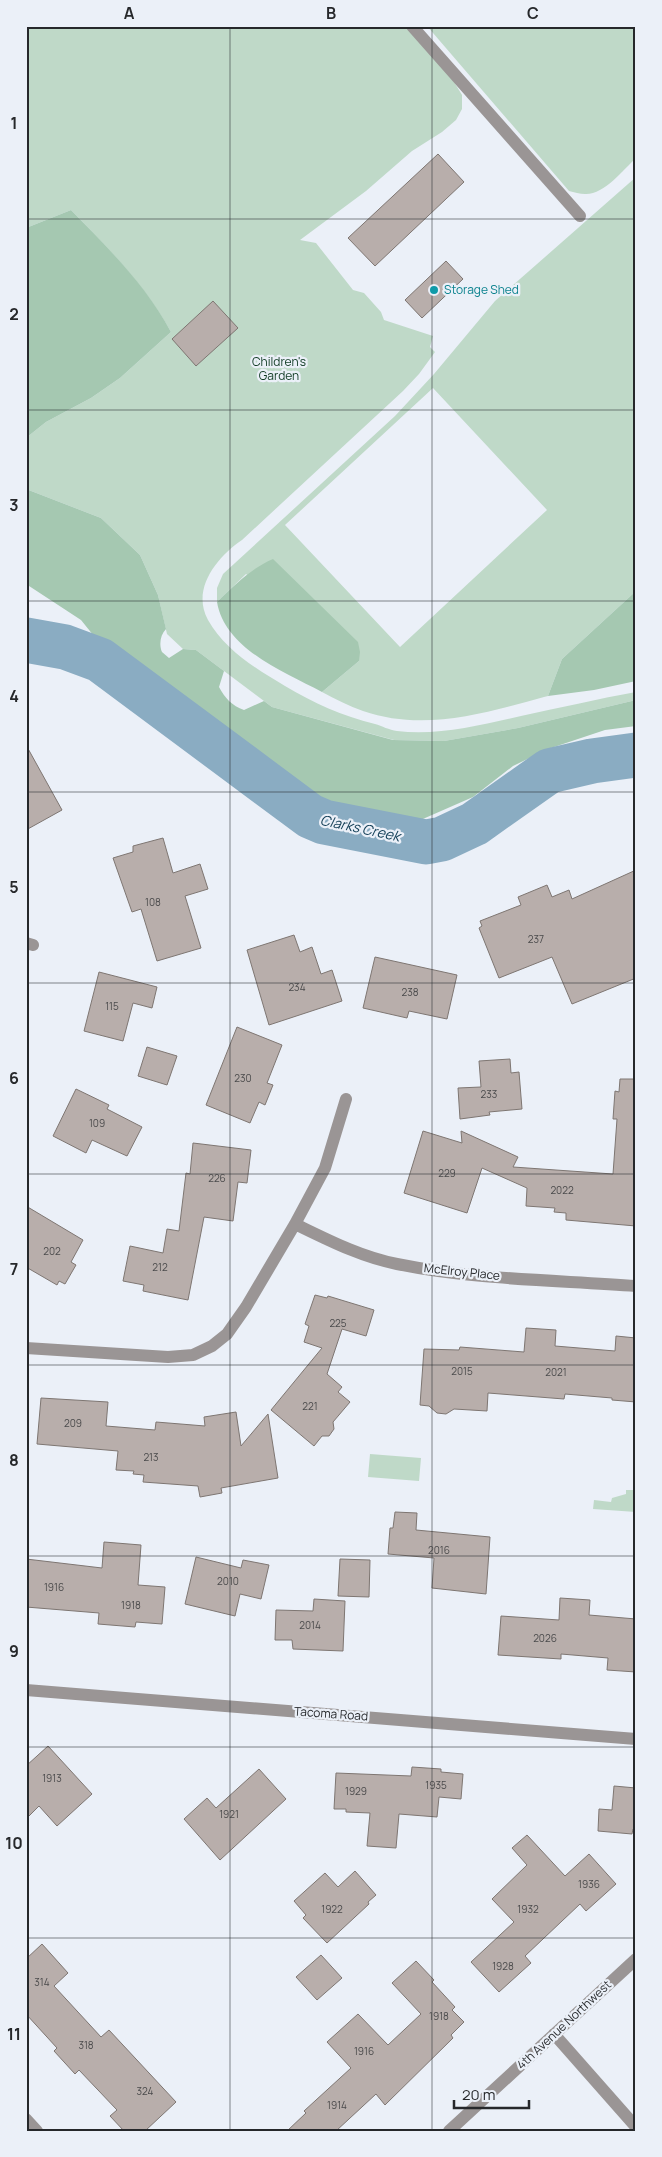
<svg xmlns="http://www.w3.org/2000/svg" width="662" height="2157" viewBox="0 0 662 2157" font-family="Manrope,sans-serif">
  <style>
    .green { fill: #bfd9c8; fill-rule: evenodd }
    .forest { fill: #a5c8b1 }
    .lines { fill: none; stroke-linecap: round; stroke-linejoin: round }
    .river { stroke: #8aacc2; stroke-width: 45 }
    .building { fill: #b8aeab; stroke: #7e7672 }
    .service { stroke: #9a9595; stroke-width: 12 }
    .minor { stroke: #9a9595; stroke-width: 12 }
    .grid { fill: none; stroke: #26282b; stroke-width: 1; stroke-opacity: 0.55 }
    .culture-dot { fill: #0f9aa8; stroke: #ebf0f8; stroke-width: 2 }
    .labels { text-anchor: middle; stroke-width: 4.5; stroke-linejoin: round; paint-order: stroke }
    .number-label { font-size: 10px; fill: #4a4a4b }
    .culture-label { font-size: 12px; fill: #0d838f; stroke: #ebf0f8; text-anchor: start }
    .park-label { font-size: 12px; fill: #103b24; stroke: #ebf0f8 }
    .street-label { font-size: 12px; fill: #26282b; stroke: #ebf0f8 }
    .water-label { font-size: 14px; font-style: italic; fill: #113d55; stroke: #ebf0f8 }
    .neatline { fill: none; stroke: #26282b; stroke-width: 2 }
    .grid-label { font-size: 16px; text-anchor: middle; font-weight: bold; fill: #26282b }
  </style>
  <rect width="100%" height="100%" fill="#ebf0f8"/>
  <path class="green" d="M31 26H407L448 72 462 95V109L456 120 442 132 412 151 366 191 300 240 316 243 353 290 364 293 381 312 384 320 433 336 430 347 435 352 419 374 403 391 242 540C217 557 191 589 208 620 224 649 256 669 285 686 314 703 342 716 375 724 382 726 389 730 397 731 438 736 481 725 521 716 559 708 597 699 636 692V700L518 728 444 741 394 740 272 707 196 650 183 649 167 634 158 595 140 555 101 518 26 489V438L46 422 91 398 120 378 171 332C145 285 108 248 71 210L26 228V31Z
    M427 26H636V158C623 170 604 195 585 194 580 194 574 192 569 191Z
    M636 177V591L562 659 548 696 544 697C485 713 424 732 363 711 349 706 335 699 322 692L359 661 246 574 217 602V588L223 574 395 416 434 374 495 301ZM433 388 547 510 400 647 285 525Z
    M370 1454 421 1458 419 1481 368 1477Z
    M626 1490H636V1512L593 1509 594 1500 611 1502 612 1498 626 1494Z"/>
  <path class="forest" d="M71 210C108 248 146 285 171 332L120 378 91 398 46 422 26 438V228Z
    M26 489 101 518 140 555 158 595 166 629C160 635 159 645 162 652L169 658 183 649 196 650 224 671 219 687C225 698 232 706 244 710L264 701 272 707 393 740 444 741 518 728 636 700V726L605 730 548 749 513 766 473 797 416 822 373 815 316 798 106 651 81 620 26 584Z
    M273 559 358 642 360 652 359 661 322 692C284 672 225 649 217 602 235 585 250 569 273 559Z
    M636 591V681L594 690 548 696 562 659Z"/>
  <g class="lines">
    <path class="river" d="M26 640 65 647 100 660 310 816 324 822 426 842 442 839 474 824 549 771 592 761 636 755"/>
  </g>
  <path class="building" d="M438 154 464 182 375 266 348 238Z
    M446 261 463 279 422 318 405 300Z
    M213 301 238 328 196 366 172 339Z
    M26 745 62 810 26 830Z
    M163 838 173 873 200 864 208 889 185 896 201 948 157 961 141 909 132 912 113 858 133 852V846Z
    M636 870V978L572 1004 552 957 499 978 479 928 482 926 480 921 521 905 518 897 547 885 552 897 569 890 572 899Z
    M294 935 300 952 312 947 321 974 332 970 342 1001 269 1025 247 950Z
    M375 957 457 975 447 1019 409 1011 407 1018 363 1008Z
    M99 972 157 987 152 1008 133 1003 123 1041 84 1031Z
    M237 1027 282 1045 267 1083 273 1085 265 1105 259 1102 250 1123 206 1105Z
    M147 1047 177 1056 167 1085 138 1076Z
    M510 1059 511 1073 519 1072 522 1109 489 1112 490 1115 460 1119 458 1088 481 1087 479 1061Z
    M620 1079H636V1226L566 1220V1213L554 1212 555 1208 526 1206 527 1188 482 1168 467 1213 404 1193 423 1131 462 1143 461 1131 518 1157 513 1167 613 1174 617 1119H613L615 1091 619 1092Z
    M76 1089 109 1105 107 1109 142 1127 127 1156 92 1140 86 1153 53 1136Z
    M193 1143 251 1150 247 1183 238 1182 233 1221 204 1217 188 1300 143 1291 144 1285 123 1281 130 1246 163 1253 167 1229 179 1231 186 1173 190 1174Z
    M26 1206 83 1240 71 1262 76 1265 65 1284 59 1281 57 1285 26 1267Z
    M315 1295 327 1298 328 1296 374 1310 366 1336 342 1329 327 1374 342 1387 338 1392 350 1402 333 1422 334 1429 329 1436H322L314 1446 271 1410 322 1348 304 1342 309 1326 305 1324Z
    M526 1328 556 1330 555 1346 615 1351 616 1336 636 1338V1402L612 1400V1398L565 1394 564 1399 488 1393 487 1411 454 1409 446 1414 437 1413 429 1406 420 1405 424 1349 459 1350 460 1347 524 1352Z
    M41 1398 108 1402 106 1426 155 1430 156 1422 205 1426 204 1417 236 1412 241 1446 268 1414 278 1478 221 1488 222 1493 200 1497 198 1486 143 1482 144 1475 133 1474 134 1471 116 1470 118 1451 37 1444Z
    M395 1512 417 1513 416 1530 490 1537 486 1594 432 1588 434 1558 388 1554 390 1528H393Z
    M104 1542 141 1545 138 1585 165 1587 162 1624 136 1622 135 1627 98 1624 99 1613 26 1607V1559L102 1568Z
    M196 1557 241 1568 243 1560 269 1565 261 1599 240 1594 235 1616 185 1604Z
    M340 1559 370 1560 369 1597 338 1596Z
    M560 1598 590 1600 589 1615 636 1619V1672L607 1670 608 1658 561 1654V1659L498 1655 501 1616 559 1620Z
    M314 1599 345 1601 343 1651 293 1649 292 1640H275L276 1610 313 1611Z
    M48 1746 92 1794 57 1826 39 1806 26 1819V1766Z
    M412 1767 441 1769V1772L463 1774 461 1799 439 1797 437 1817 399 1814 396 1848 367 1846 370 1813 346 1812V1809H334L336 1773 411 1776Z
    M259 1769 286 1799 220 1860 184 1819 207 1798 216 1808Z
    M614 1786 636 1788V1829H633L632 1834 598 1831 599 1809 612 1810Z
    M527 1835 565 1876 589 1854 616 1884 586 1911 580 1904 525 1956 531 1963 499 1992 471 1962 514 1922 492 1899 527 1865 512 1848Z
    M355 1871 376 1895 368 1902 369 1904 327 1943 303 1918 306 1915 294 1901 325 1873 338 1887Z
    M42 1944 68 1973 54 1986 101 2037 109 2030 176 2102 145 2131H124L110 2116 117 2110 79 2070 75 2074 54 2051 57 2048 26 2014V1959Z
    M321 1955 342 1978 317 2000 296 1977Z
    M416 1961 434 1980 432 1982 455 2007 452 2010 464 2022 451 2035 453 2038 385 2105 376 2094 336 2131H287L306 2113 304 2111 351 2068 327 2042 358 2014 388 2045 421 2014 392 1983Z"/>
  <g class="lines">
    <path class="service" d="M412 26 580 216"/>
    <path class="minor" d="M26 943 33 945
      M295 1224C328 1240 361 1257 397 1264 475 1280 557 1280 636 1286
      M26 1348 168 1357 193 1355 212 1346 227 1334 246 1307 295 1224 325 1168 346 1099
      M26 1690 636 1739
      M554 2034 636 2127
      M26 2119 37 2131
      M449 2131 636 1959"/>
  </g>
  <path class="grid" d="M230 26V2131M432 26V2131M26 219H636M26 410H636M26 601H636M26 792H636M26 983H636M26 1174H636M26 1365H636M26 1556H636M26 1747H636M26 1938H636"/>
  <circle class="culture-dot" cx="434" cy="290" r="5"/>
  <g class="labels">
    <g class="number-label">
      <text x="153" y="906">108</text>
      <text x="536" y="943">237</text>
      <text x="297" y="991">234</text>
      <text x="410" y="996">238</text>
      <text x="112" y="1010">115</text>
      <text x="243" y="1082">230</text>
      <text x="489" y="1098">233</text>
      <text x="97" y="1127">109</text>
      <text x="447" y="1177">229</text>
      <text x="217" y="1182">226</text>
      <text x="562" y="1194">2022</text>
      <text x="52" y="1255">202</text>
      <text x="160" y="1271">212</text>
      <text x="338" y="1327">225</text>
      <text x="462" y="1375">2015</text>
      <text x="556" y="1376">2021</text>
      <text x="310" y="1410">221</text>
      <text x="73" y="1427">209</text>
      <text x="151" y="1461">213</text>
      <text x="439" y="1554">2016</text>
      <text x="228" y="1585">2010</text>
      <text x="54" y="1591">1916</text>
      <text x="131" y="1609">1918</text>
      <text x="310" y="1629">2014</text>
      <text x="545" y="1642">2026</text>
      <text x="52" y="1782">1913</text>
      <text x="436" y="1789">1935</text>
      <text x="356" y="1795">1929</text>
      <text x="229" y="1818">1921</text>
      <text x="589" y="1888">1936</text>
      <text x="332" y="1913">1922</text>
      <text x="528" y="1913">1932</text>
      <text x="503" y="1970">1928</text>
      <text x="42" y="1986">314</text>
      <text x="439" y="2020">1918</text>
      <text x="86" y="2049">318</text>
      <text x="364" y="2055">1916</text>
      <text x="145" y="2095">324</text>
      <text x="337" y="2109">1914</text>
    </g>
    <g class="culture-label">
      <text x="444" y="294">Storage Shed</text>
    </g>
    <g class="park-label">
      <text x="279" y="366">Children's<tspan x="279" dy="14">Garden</tspan></text>
    </g>
    <g class="street-label">
      <text transform="translate(462 1272) rotate(6)" y="4">McElroy Place</text>
      <text transform="translate(331 1714) rotate(4)" y="4">Tacoma Road</text>
      <text transform="translate(564 2025) rotate(-43)" y="4">4th Avenue Northwest</text>
    </g>
    <g class="water-label">
      <text transform="translate(360 828) rotate(12)" y="5">Clarks Creek</text>
    </g>
  </g>
  <rect width="662" height="2157" fill="none" stroke="#ebf0f8" stroke-width="55"/>
  <path d="M454 2100v8h75v-8" fill="none" stroke="#26282b" stroke-width="2.5"/>
  <text x="462" y="2100" font-size="15" fill="#26282b" stroke="#ebf0f8" stroke-width="4" paint-order="stroke">20 m</text>
  <rect x="28" y="28" width="606" height="2102" class="neatline"/>
  <g class="grid-label">
    <text x="129" y="19">A</text>
    <text x="331" y="19">B</text>
    <text x="533" y="19">C</text>
    <text x="14" y="129">1</text>
    <text x="14" y="320">2</text>
    <text x="14" y="511">3</text>
    <text x="14" y="702">4</text>
    <text x="14" y="893">5</text>
    <text x="14" y="1084">6</text>
    <text x="14" y="1275">7</text>
    <text x="14" y="1466">8</text>
    <text x="14" y="1657">9</text>
    <text x="14" y="1849">10</text>
    <text x="14" y="2040">11</text>
  </g>
</svg>
